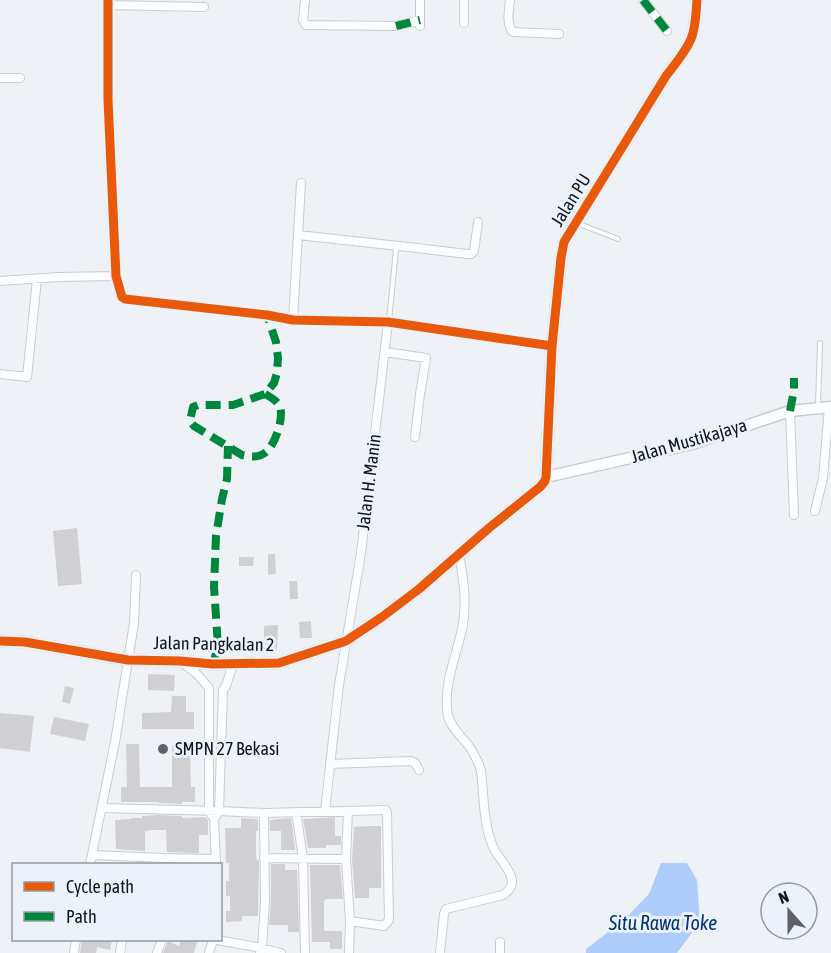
<svg xmlns="http://www.w3.org/2000/svg" width="831" height="953" viewBox="0 0 831 953" font-family="'Asap Condensed',sans-serif">
  <style>
    .water { fill: #afcdfc }
    .building { fill: #d0d0d3 }
    .lines { fill: none; stroke-linecap: round; stroke-linejoin: round }
    .lane-casing { stroke: #c9cccf; stroke-width: 6 }
    .street-casing { stroke: #c9cccf; stroke-width: 10 }
    .secondary-casing { stroke: #c9cccf; stroke-width: 13 }
    .lane { stroke: #fcfdfe; stroke-width: 4 }
    .street { stroke: #fcfdfe; stroke-width: 8 }
    .secondary { stroke: #fcfdfe; stroke-width: 10 }
    .quiet { stroke: #00873e; stroke-width: 8; stroke-dasharray: 15 8; stroke-linecap: butt }
    .cycleway-casing { stroke: #ebf2f9; stroke-width: 13 }
    .cycleway { stroke: #e8590c; stroke-width: 9 }
    .poi-dot { fill: #5f6265; stroke: #ebf2f9; stroke-width: 2 }
    .labels { text-anchor: middle; stroke-width: 6; stroke-linejoin: round; paint-order: stroke }
    .street-label { font-size: 18px; fill: #121517; stroke: #ebf2f9 }
    .poi-label { font-size: 18px; fill: #121517; stroke: #ebf2f9; text-anchor: start }
    .water-label { font-size: 20px; font-style: italic; fill: #01337b; stroke: #ebf2f9 }
  </style>
  <rect width="100%" height="100%" fill="#eef2f6"/>
  <path class="water" d="M661 863H687L697 880 700 922 677 953H586V949L624 920 649 894Z"/>
  <path class="building" d="M77 528 82 584 58 586 53 531Z
    M268 554H275L276 574 268 575Z
    M239 557H254L253 566H239Z
    M289 581H297L298 599H290Z
    M311 621 312 638H300L299 622Z
    M278 625 277 651 264 652V626Z
    M148 674 175 675 174 691 148 690Z
    M65 686 74 688 70 704 62 702Z
    M172 696H186V712H194V729H142V713L171 712Z
    M0 713 34 716 30 752 0 748Z
    M54 717 89 724 85 741 50 734Z
    M126 744H139L140 787H172V745H190L191 787H195V802H182V804L159 803V802H121V787H127Z
    M159 815 182 816V818L205 817 208 820V835H199V853L167 852 166 830H149V831H145V851L116 849 115 820 131 819V818H142V816Z
    M335 817V836H341V845H326V848H308L303 819Z
    M241 818 257 819 258 820V831H256V855L257 860H259L258 916H242V921L226 922V911H230V896H226V881H229V863H226L225 828H241Z
    M291 818 295 848V850H281V831H270V820Z
    M370 826H381V888H369V898H355L352 859 354 827Z
    M271 864H285V870H297L299 932H288V925H269L271 902Z
    M310 865H340L343 899H325V901H324V929L325 931H342V949H330V942H312Z
    M82 939H106L112 940 110 950 97 947 96 953H80Z
    M181 939H198L194 953H163L168 941 179 946Z"/>
  <g class="lines">
    <defs>
      <path id="lane" d="M577 223 618 239
        M389 321 396 250
        M818 406 820 343"/>
      <path id="street" d="M108 0V100L116 276 122 297 125 299 267 315 293 320 388 322 552 346
        M305 0 303 20 306 25 396 26 420 20
        M510 0C509 10 506 25 513 32L559 34
        M643 0 667 31
        M108 5 204 7
        M464 23V0
        M420 26V0
        M0 78H20
        M298 235 408 247 467 254H471L474 251 478 222
        M0 281 59 277 116 276
        M293 320 301 183
        M385 352 426 358 420 394 415 437
        M0 374 27 377 37 279
        M790 411 794 515
        M815 511 823 478 829 407
        M180 661 196 673 209 688V811L214 819 219 811 223 690 226 686 233 664
        M330 764 411 761 415 763 419 770
        M102 808 219 811 264 813 386 810 387 812 389 920 384 926 350 921
        M325 811 339 685 361 553 388 322
        M348 811 346 859 350 921 349 953
        M296 812 303 858 305 953
        M214 819 216 864
        M92 855 164 858 216 859
        M264 858 346 859
        M90 864 115 742 134 623 136 575
        M217 940 262 948 281 953
        M500 942V953
        M74 953 76 940
        M120 953 122 940
        M157 953 162 940
        M209 953 213 940
        M260 953 262 948 265 902 264 813
        M440 953 444 914 446 909 503 895C509 891 513 887 512 880 510 868 498 858 493 847 483 823 484 796 481 771 479 762 474 754 469 746 462 737 450 727 448 715 442 685 458 653 463 624 467 600 463 577 459 554"/>
      <path id="secondary" d="M546 477 692 444 790 411 831 407
        M0 641 25 642 128 660 180 661 213 664 279 663 346 641 382 617 419 589 489 528 540 487 545 481 546 477 552 346 561 258 564 242 666 76C675 64 685 53 691 39 696 27 696 13 697 0"/>
    </defs>
    <use href="#lane" class="lane-casing"/>
    <use href="#street" class="street-casing"/>
    <use href="#secondary" class="secondary-casing"/>
    <use href="#lane" class="lane"/>
    <use href="#street" class="street"/>
    <use href="#secondary" class="secondary"/>
    <path class="quiet" d="M643 0 667 31
      M396 26 420 20
      M265 394C270 397 277 400 280 407 284 418 275 445 266 452 259 458 251 457 242 455L194 426 190 421 193 407 198 405H233L265 394 274 383 277 373 278 358 276 342 267 315
      M790 411 794 390V378
      M213 664 218 646 214 587 216 536 222 499 227 479 228 446"/>
    <defs>
      <path id="cycleway" d="M108 0V100L116 276 122 297 125 299 267 315 293 320 388 322 552 346
        M0 641 25 642 128 660 180 661 213 664 279 663 346 641 382 617 419 589 489 528 540 487 545 481 546 477 552 346 561 258 564 242 666 76C675 64 685 53 691 39 696 27 696 13 697 0"/>
    </defs>
    <use href="#cycleway" class="cycleway-casing"/>
    <use href="#cycleway" class="cycleway"/>
  </g>
  <circle class="poi-dot" cx="163" cy="749" r="6"/>
  <g class="labels">
    <g class="street-label">
      <text transform="translate(571 200) rotate(-58)" y="6">Jalan PU</text>
      <text transform="translate(689 441) rotate(-16)" y="6">Jalan Mustikajaya</text>
      <text transform="translate(369 482) rotate(-83)" y="6">Jalan H. Manin</text>
      <text transform="translate(214 644) rotate(1)" y="6">Jalan Pangkalan 2</text>
    </g>
    <g class="poi-label">
      <text x="175" y="755">SMPN 27 Bekasi</text>
    </g>
    <g class="water-label">
      <text x="663" y="930">Situ Rawa Toke</text>
    </g>
  </g>
  <rect x="12" y="863" width="210" height="78" fill="#ebf2f9" stroke="#949a9f" stroke-width="1.5"/>
  <rect x="24" y="882" width="30" height="9" fill="#e8590c" stroke="#949a9f" stroke-width="1.5"/>
  <text x="66" y="893" font-size="18" fill="#121517">Cycle path</text>
  <rect x="24" y="912" width="30" height="9" fill="#00873e" stroke="#949a9f" stroke-width="1.5"/>
  <text x="66" y="923" font-size="18" fill="#121517">Path</text>
  <g transform="translate(789 911) rotate(339)"><circle r="28" fill="#ebf2f9" stroke="#949a9f" stroke-width="1.5"/>
  <path d="M0-4.5L10 22L0 15L-10 22Z" fill="#5f6265"/>
  <text y="-9" font-size="16" font-weight="bold" text-anchor="middle" fill="#121517">N</text>
  </g>
</svg>
